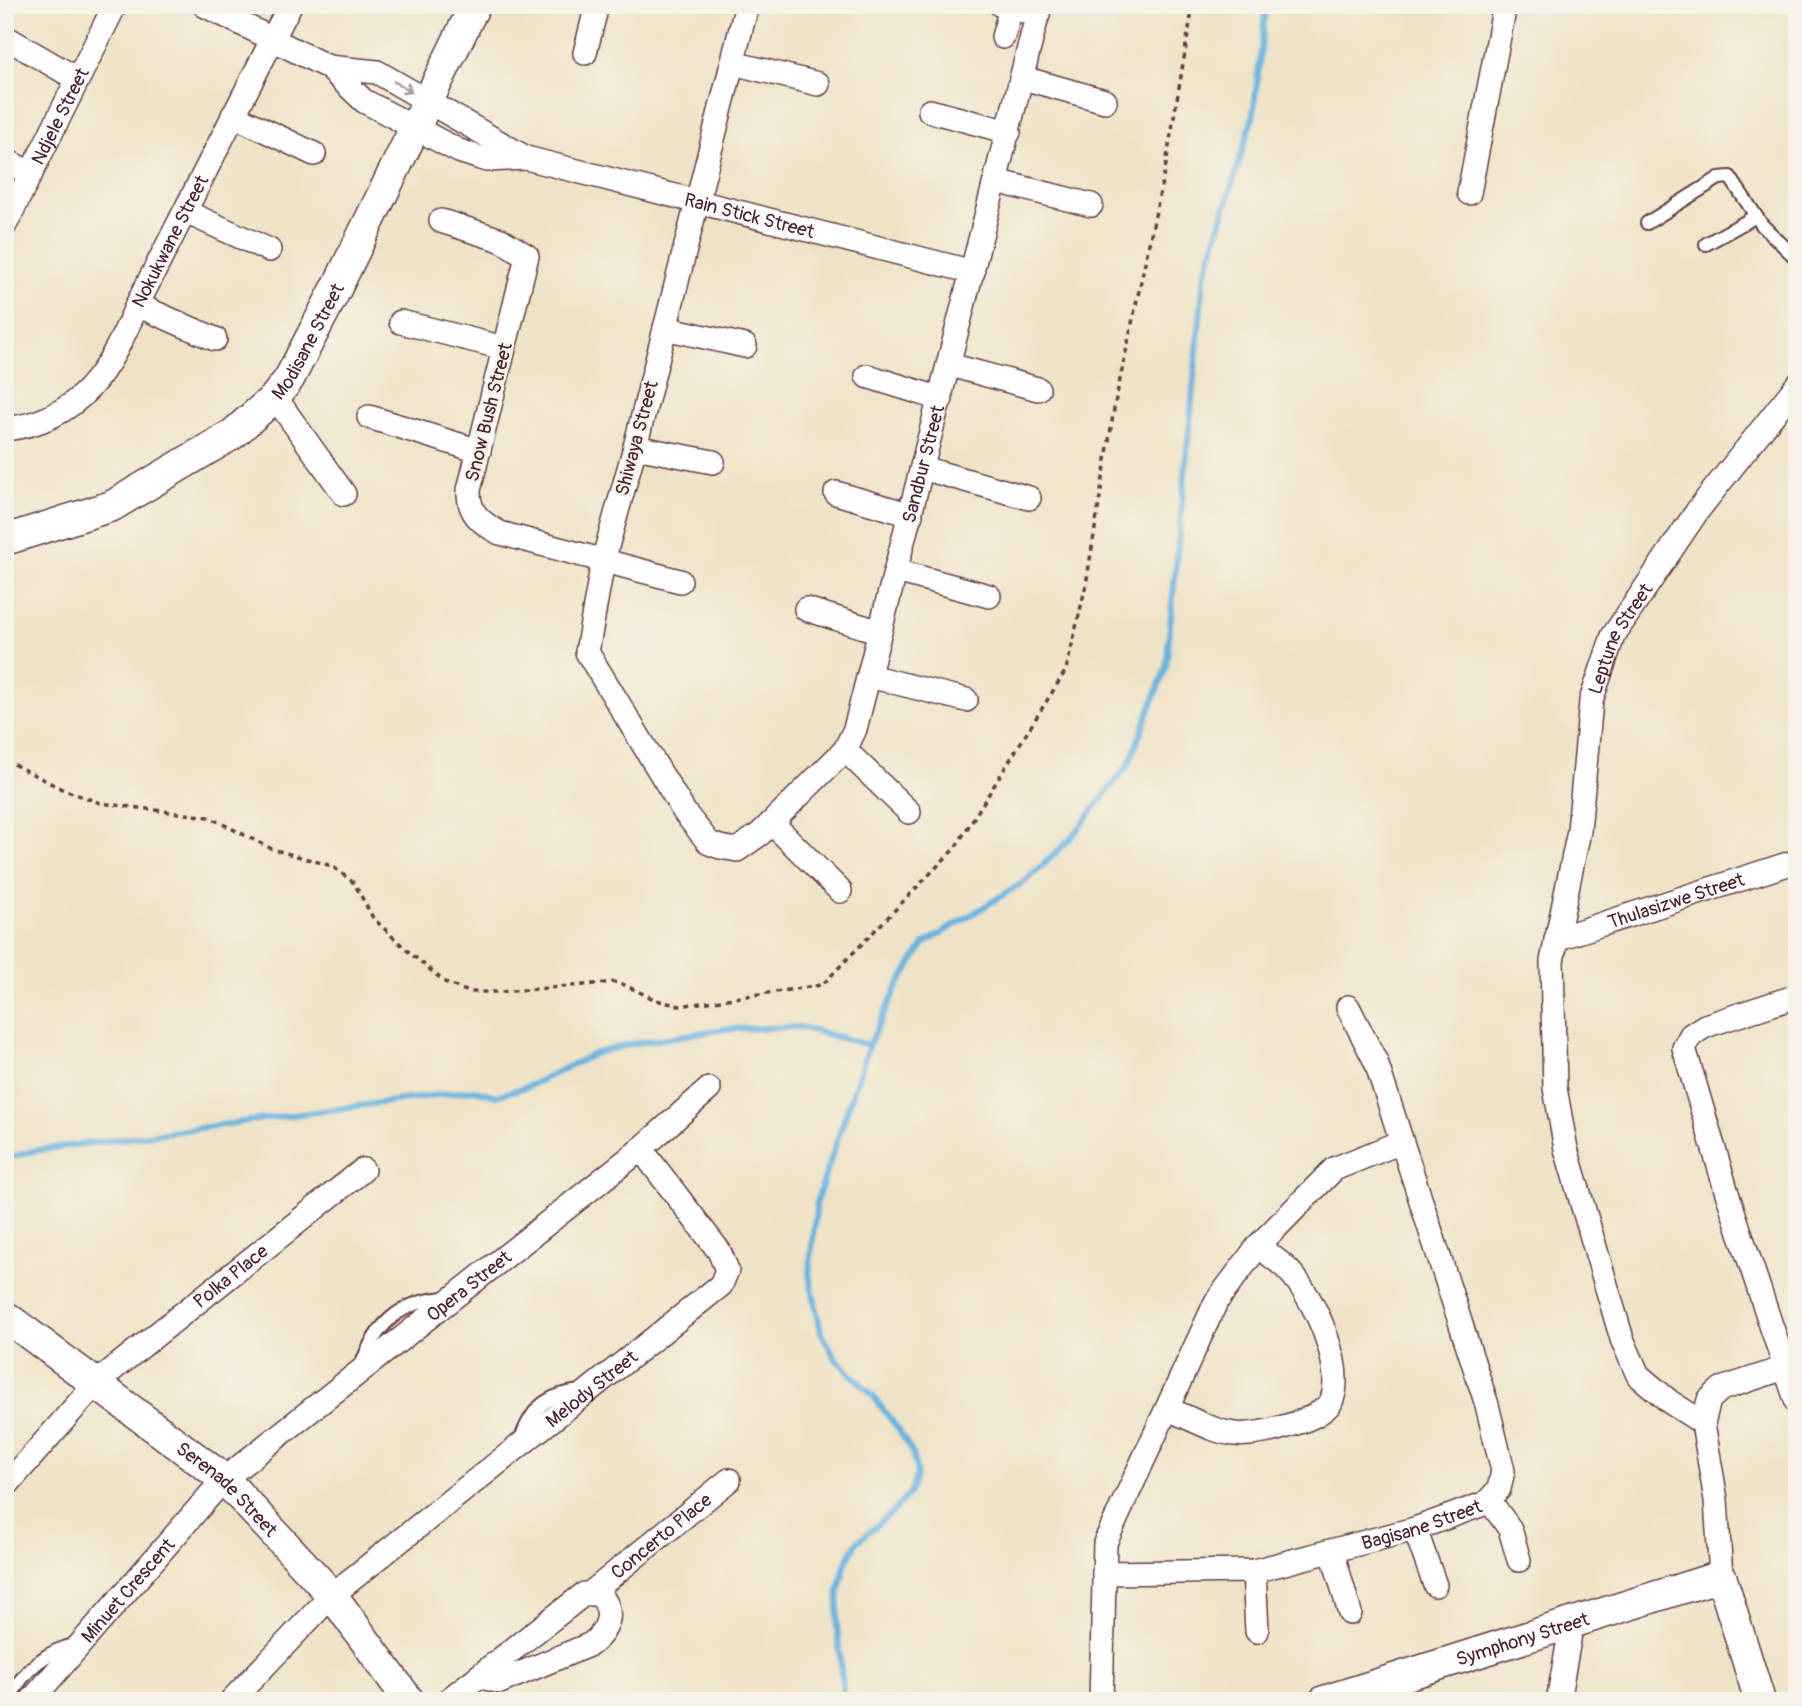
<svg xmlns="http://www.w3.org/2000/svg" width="1802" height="1706" viewBox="0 0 1802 1706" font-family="Pangolin,sans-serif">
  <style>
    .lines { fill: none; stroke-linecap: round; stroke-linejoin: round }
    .stream { stroke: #67b2e0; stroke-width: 6 }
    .service-casing { stroke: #633c42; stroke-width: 16 }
    .minor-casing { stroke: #633c42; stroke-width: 26 }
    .tertiary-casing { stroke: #633c42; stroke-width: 33 }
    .path { stroke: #633c42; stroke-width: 3.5; stroke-dasharray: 5 5; stroke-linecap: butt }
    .service { stroke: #fff; stroke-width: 12 }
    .minor { stroke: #fff; stroke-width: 23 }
    .tertiary { stroke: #fff; stroke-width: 30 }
    .oneway { stroke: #ae9aa0 }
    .labels { text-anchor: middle; stroke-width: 5; stroke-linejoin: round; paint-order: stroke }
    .street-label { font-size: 19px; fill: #4a1f2b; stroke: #f7f3e8 }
  </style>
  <rect width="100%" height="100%" fill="#f7f3e8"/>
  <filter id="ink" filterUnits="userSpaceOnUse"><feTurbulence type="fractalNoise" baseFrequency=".0143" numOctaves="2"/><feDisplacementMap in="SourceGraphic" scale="14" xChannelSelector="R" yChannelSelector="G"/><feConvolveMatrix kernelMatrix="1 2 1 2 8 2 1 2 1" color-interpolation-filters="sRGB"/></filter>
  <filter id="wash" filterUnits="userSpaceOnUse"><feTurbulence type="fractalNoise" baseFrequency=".00686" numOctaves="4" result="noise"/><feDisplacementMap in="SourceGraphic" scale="28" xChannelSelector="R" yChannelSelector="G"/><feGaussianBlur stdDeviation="1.57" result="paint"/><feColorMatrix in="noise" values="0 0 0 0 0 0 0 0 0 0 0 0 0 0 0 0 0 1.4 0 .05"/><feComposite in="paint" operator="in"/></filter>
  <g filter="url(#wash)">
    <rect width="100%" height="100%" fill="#efe3c6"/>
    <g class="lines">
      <path class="stream" d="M5 1159 33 1151 474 1090 496 1096 529 1086 596 1053 631 1044 724 1029 799 1027 869 1045
        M844 1701 837 1625 839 1590 845 1564 857 1542 895 1510 911 1491 917 1474 913 1454 898 1429 873 1396 836 1359 821 1332 809 1274 817 1200 869 1045 897 987 924 944 1027 880 1071 838 1129 764 1166 667 1204 278 1253 116 1266 5"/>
    </g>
  </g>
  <g filter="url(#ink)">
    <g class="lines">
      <defs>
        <path id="service" d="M1647 223 1719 178 1730 177 1762 225 1797 259
          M1706 244 1756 216
          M360 1369C375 1324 401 1299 450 1298
          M520 1442C531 1408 547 1393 584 1391
          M9 1701C22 1670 47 1650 78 1644"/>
        <g id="minor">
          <path d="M204 5 328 67 364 101 459 151 487 160 526 158"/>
          <path id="s1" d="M747 5 635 447 603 561 587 652 685 813 709 843 720 847 737 850 760 834 845 750 855 729 1040 5"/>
          <path d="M1001 5 1038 15"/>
          <path d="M5 37 77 79"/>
          <path d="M1003 37 1011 8"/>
          <path d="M585 53 597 5"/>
          <path d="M733 63 818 84"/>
          <path id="s2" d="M328 67 377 72 526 158 973 272"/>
          <path d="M1023 78 1105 101"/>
          <path d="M930 111 1009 132"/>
          <path d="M233 115 314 154"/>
          <path d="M5 160 31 174"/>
          <path d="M996 181 1091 205"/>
          <path d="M1469 193 1505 5"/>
          <path d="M186 212 269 250"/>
          <path d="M441 221 501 240 527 256 469 490C468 513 481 523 500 533L680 581"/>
          <path id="s3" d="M5 225 115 5"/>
          <path d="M137 305 215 339"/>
          <path d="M401 322 504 348"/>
          <path d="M665 328 745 346"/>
          <path d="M950 365 1038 389"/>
          <path d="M867 376 941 399"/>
          <path d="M275 397 344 494"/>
          <path d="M369 417 479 451"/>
          <path id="s4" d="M5 429C81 421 110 369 137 305L290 5"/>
          <path d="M635 447 713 462"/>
          <path d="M922 468 1029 498"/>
          <path d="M836 493 911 515"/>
          <path d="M896 571 989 596"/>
          <path d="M806 609 880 632"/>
          <path d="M869 676 966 700"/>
          <path d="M845 750 909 812"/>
          <path d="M772 823 840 891"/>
          <path id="s5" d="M1556 939 1797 861"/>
          <path d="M1797 996 1705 1026 1691 1035 1684 1048 1727 1193 1797 1403"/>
          <path d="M1168 1409C1220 1431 1230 1444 1287 1426 1303 1421 1317 1417 1330 1404 1348 1370 1313 1295 1288 1270 1279 1261 1268 1254 1258 1246"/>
          <path id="s6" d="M1703 1423 1670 1402 1638 1375 1622 1339 1566 1149 1555 1088 1552 961 1579 831 1591 701 1613 636 1698 510 1797 385"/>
          <path id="s7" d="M5 1487 97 1382 363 1170"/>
          <path d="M1489 1500 1510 1529 1519 1560"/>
          <path d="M1415 1529 1435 1585"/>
          <path d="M1332 1551 1350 1613"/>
          <path d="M1254 1571 1257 1631"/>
          <path id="s8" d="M1104 1573 1254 1571 1415 1529 1486 1503 1499 1489 1503 1471 1487 1405 1376 1062 1348 1007"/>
          <path d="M1721 1576 1716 1500 1703 1423 1709 1400 1721 1389 1797 1364"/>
          <path id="s9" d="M592 1592 729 1480"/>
          <path id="s10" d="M31 1701 224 1479 641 1149 709 1089"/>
          <path id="s11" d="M231 1701 332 1595 721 1285 727 1270 719 1251 641 1149"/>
          <path d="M447 1701 584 1594H599C616 1611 608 1631 591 1644L500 1682 479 1676"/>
          <path d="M1101 1701 1105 1543 1216 1302 1258 1246 1334 1169 1401 1142"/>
          <path d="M1558 1701 1572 1623"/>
        </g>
        <g id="tertiary">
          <path id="s12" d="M5 540 112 506 233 434 275 397 289 379 337 287 475 5"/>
          <path id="s13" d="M5 1316 224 1479 332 1595 409 1701"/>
          <path id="s14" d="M1324 1701 1721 1576 1760 1701"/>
        </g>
      </defs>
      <use href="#service" class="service-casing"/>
      <use href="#minor" class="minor-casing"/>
      <use href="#tertiary" class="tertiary-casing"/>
      <path class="path" d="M5 760 62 789 100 803 209 817 272 849 332 866 354 883 373 918 410 953 446 983 469 992H501L618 982 656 1000 680 1006 822 985 955 848 1066 670 1086 585 1115 403 1166 164 1193 5"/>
      <use href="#service" class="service"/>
      <use href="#minor" class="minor"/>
      <use href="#tertiary" class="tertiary"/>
    </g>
    <defs><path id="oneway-shaft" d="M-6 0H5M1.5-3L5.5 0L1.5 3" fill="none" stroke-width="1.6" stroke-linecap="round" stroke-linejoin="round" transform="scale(1.75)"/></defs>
    <use class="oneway" href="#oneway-shaft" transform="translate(403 87) rotate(31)"/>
  </g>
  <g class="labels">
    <g class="street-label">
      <text dy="7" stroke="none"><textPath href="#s3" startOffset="122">Ndjele Street</textPath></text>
      <text dy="7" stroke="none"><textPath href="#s2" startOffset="452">Rain Stick Street</textPath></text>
      <text dy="7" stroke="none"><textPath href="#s4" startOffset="264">Nokukwane Street</textPath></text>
      <text dy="7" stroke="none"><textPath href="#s12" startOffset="374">Modisane Street</textPath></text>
      <text transform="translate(488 412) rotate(-76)" y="7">Snow Bush Street</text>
      <text transform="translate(636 438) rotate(-75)" y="7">Shiwaya Street</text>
      <text dy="7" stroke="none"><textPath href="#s1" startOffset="1367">Sandbur Street</textPath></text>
      <text dy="7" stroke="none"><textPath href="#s6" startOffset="840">Leptune Street</textPath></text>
      <text dy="7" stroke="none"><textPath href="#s5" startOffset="126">Thulasizwe Street</textPath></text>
      <text dy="7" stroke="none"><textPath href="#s7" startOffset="310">Polka Place</textPath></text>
      <text dy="7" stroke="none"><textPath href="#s10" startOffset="606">Opera Street</textPath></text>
      <text dy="7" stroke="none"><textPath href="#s11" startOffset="478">Melody Street</textPath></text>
      <text dy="7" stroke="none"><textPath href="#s13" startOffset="282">Serenade Street</textPath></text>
      <text dy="7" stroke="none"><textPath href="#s8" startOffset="324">Bagisane Street</textPath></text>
      <text dy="7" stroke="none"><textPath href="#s9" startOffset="89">Concerto Place</textPath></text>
      <text dy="7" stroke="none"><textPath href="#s10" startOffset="147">Minuet Crescent</textPath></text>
      <text dy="7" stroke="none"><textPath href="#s14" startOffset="208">Symphony Street</textPath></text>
    </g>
  </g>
  <rect width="1802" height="1706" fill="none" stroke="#f7f3e8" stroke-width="28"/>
</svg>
